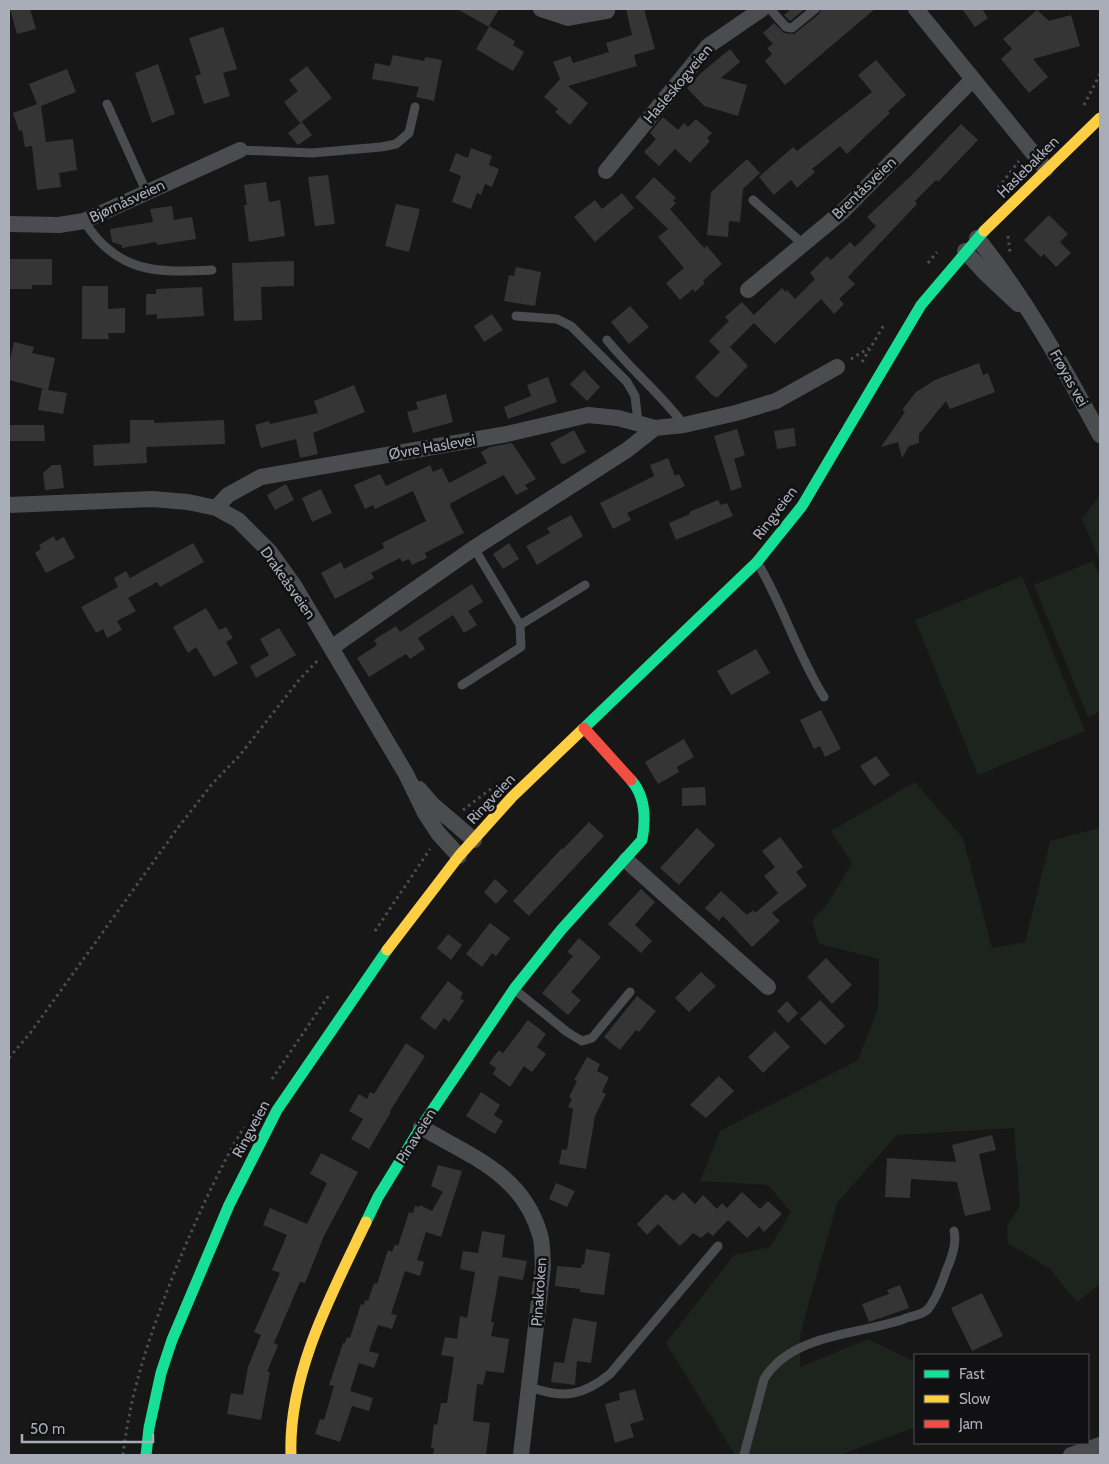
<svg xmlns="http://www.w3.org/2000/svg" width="1109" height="1464" viewBox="0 0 1109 1464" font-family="Cabin,sans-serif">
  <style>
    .green { fill: #1d241e }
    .building { fill: #353536 }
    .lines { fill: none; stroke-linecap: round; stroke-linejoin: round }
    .path { stroke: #4d4e52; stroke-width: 3; stroke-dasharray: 2.5 4; stroke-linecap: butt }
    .lane { stroke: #4b4c50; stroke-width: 9 }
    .street { stroke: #4b4c50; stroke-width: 16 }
    .fast { stroke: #16e098; stroke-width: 11 }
    .slow { stroke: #ffcf43; stroke-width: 11 }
    .jam { stroke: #f24e42; stroke-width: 11 }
    .labels { text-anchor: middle; stroke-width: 5; stroke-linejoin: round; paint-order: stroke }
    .street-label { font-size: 15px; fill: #a8adb8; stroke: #111113 }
  </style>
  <rect width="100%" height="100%" fill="#171717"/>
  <path class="green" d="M1100 495V561L1082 519Z
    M1093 561 1100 578V712L1088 717 1034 585Z
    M1022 576 1085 731 978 775 915 620Z
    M915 782 963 838 992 948 1025 942 1050 841 1100 828V1284L1077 1302 1050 1269 1008 1243 1007 1226 1020 1205 1014 1128 897 1135 837 1203 800 1335V1367L868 1339 915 1362V1427L840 1455H735L666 1343 734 1255 770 1247 791 1212 768 1185 700 1181 720 1131 858 1060 878 1009 879 959 819 944 812 921 828 903 852 863 831 831Z"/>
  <path class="building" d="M10 9H30L36 29 17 34Z
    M457 9H499L489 26 515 41 513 45 524 52 513 71 476 49 489 27Z
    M626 9H644L655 49 634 55 637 66 568 86 588 103 570 125 555 112 558 109 544 97 560 79 553 62 570 56 573 63 609 52 606 43 632 35Z
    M791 9H805L790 21 784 15Z
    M821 9H875L785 85 765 61 772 54 767 48 773 44 763 33 774 23 784 33 794 34 819 14Z
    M962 9H982L988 18 975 27Z
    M1037 10 1049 21 1071 15 1080 46 1033 59 1048 77 1029 93 1001 59 1012 49 1003 39Z
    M223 27 237 69 223 73 230 96 204 104 195 76 201 74 189 38Z
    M730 49 740 62 721 78 747 85 738 116 704 106 687 88 701 73Z
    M393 55 424 61 425 57 442 60 434 101 416 97 419 87 372 79 375 63 390 66Z
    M876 60 906 95 888 111 890 113 847 154 840 146 812 169 815 172 797 188 791 180 774 195 759 177 793 147 797 151 872 92 858 75Z
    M158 64 175 114 152 123 135 73Z
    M307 66 332 98 300 123 284 102 298 91 289 80Z
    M67 69 76 92 41 106 46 142 73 139 77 170 59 173 61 187 37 190 32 146 25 147 22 130 19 131 13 113 37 104 29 84Z
    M663 117 678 130 684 123 688 127 696 119 712 133 707 138 710 141 690 163 675 149 659 166 644 152 656 139 650 133Z
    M302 122 312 135 298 145 288 133Z
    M961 124 978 140 938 182 936 180 915 201 917 204 848 277 855 284 839 299 844 304 834 314 821 299 775 344 754 323 730 347 748 366 717 398 712 395 695 377 720 352 709 341 729 321 725 317 742 302 754 315 782 288 785 292 787 290 795 299 815 279 810 273 827 256 831 260 850 242 855 247 876 226 867 217 914 173Z
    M471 148 492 156 489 165 499 169 492 187 485 184 481 195 477 193 471 209 452 202 461 176 449 171 456 153 468 158Z
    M747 159 760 173 743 189 740 222 729 221 728 237 707 235 711 192Z
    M328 175 335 224 315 226 308 177Z
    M654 177 676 198 673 201 676 203 670 209 705 249 706 245 722 264 703 281 705 283 695 292 693 289 680 300 666 283 684 268 658 237 668 229 635 197Z
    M266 182 269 202 280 200 285 236 249 242 244 205H247L244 185Z
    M622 193 634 208 595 242 574 217 595 200 602 209Z
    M396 204 420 209 409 252 385 246Z
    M172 206 174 220 192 217 196 239 157 245 156 242 122 248V245L112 242 110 229 153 222 150 209Z
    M1049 215 1068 234 1060 242 1071 253 1056 267 1044 254 1041 257 1024 240Z
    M9 259H52V285H32V289H9Z
    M294 261V286L261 287 262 320 234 321 232 263Z
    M516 267 541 272 535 306 504 301 509 275 514 276Z
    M82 286H108V309L125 308V333H108L109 339H82Z
    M202 287 204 316 157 319V314L146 315V294H156V289Z
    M630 306 649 327 629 344 611 322Z
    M492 314 503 330 484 342 474 326Z
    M14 342 34 347 32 353 55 358 48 390 9 380V363Z
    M979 363 983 375 988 373 995 392 950 409 946 401 919 434V443L909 446 902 458 898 442 881 447 905 412 902 410 916 392 935 380Z
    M584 370 600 387 587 401 570 384Z
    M548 377 557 402 508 419 504 407 531 396 527 385Z
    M354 385 365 412 313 433 318 454 300 458 296 439 261 448 255 425 269 421 270 424 318 413 314 401Z
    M42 389 67 393 63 414 38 410Z
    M446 394 453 422 413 433 407 412 418 409 416 402Z
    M130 420H154V423L224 420 225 444 146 447 147 463 94 466 93 445 130 443Z
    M9 425H44L45 441H9Z
    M794 428 796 446 777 449 774 431Z
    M737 429 745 455 734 459 742 487 731 491 714 436Z
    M574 430 586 452 562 465 550 443Z
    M512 443 536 479 525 485 528 489 516 495 504 475 451 503 450 506 464 533 425 553 427 558 412 565 409 559 402 562 400 558 371 573 374 578 335 599 321 573 341 562 344 569 384 548 382 543 426 521 413 491 375 509 373 505 365 509 354 485 380 474 386 486 430 465 433 472 442 468 449 483 487 463 481 452 490 447Z
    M668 458 675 476 679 474 685 486 627 513 631 520 613 529 600 503 654 476 650 465Z
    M52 465H61L64 488 45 490 43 473Z
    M286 484 294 500 275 510 267 495Z
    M321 489 332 513 312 522 302 498Z
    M718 500 721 505 727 503 733 516 676 540 669 523 690 514 689 512Z
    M571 515 583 536 537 565 526 546 550 533 547 528Z
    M54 536 56 541 64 537 75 558 46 573 35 553 41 549 39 545Z
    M193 543 204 562 160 587 157 582 128 598 136 611 117 621 122 630 107 638 103 629 96 633 81 607 118 587 114 578 126 571 130 578Z
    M509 543 519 559 503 569 493 554Z
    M472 584 483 602 468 611 477 625 464 633 453 615 418 638 425 649 410 659 406 654 369 677 357 658 377 645 374 640 396 626 400 632Z
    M206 608 219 630 226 627 233 638 226 642 238 663 214 677 196 647 188 653 173 627Z
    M279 628 296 655 256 678 250 666 269 655 260 639Z
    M756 649 770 673 731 695 717 671Z
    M821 710 841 749 825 757 820 746 814 749 800 720Z
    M684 739 694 757 677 767 679 772 658 784 645 762Z
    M876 756 890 775 874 786 860 766Z
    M705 787 706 805 682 806V788Z
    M589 822 604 836 529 916 513 901 562 848 563 849Z
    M697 828 715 845 679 885 660 868Z
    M780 837 803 867 796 872 807 886 772 913 780 921 752 947 723 916 719 921 705 908 721 891 747 915 753 910 755 913 778 893 764 876 775 867 762 851Z
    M495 879 508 891 496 904 484 892Z
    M641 889 655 902 635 925 652 941 641 953 608 924Z
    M490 923 510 938 496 956 492 953 482 967 466 954Z
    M448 934 462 945 451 960 437 948Z
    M579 938 601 957 571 992 581 1000 568 1015 542 993 573 956 567 952Z
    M826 958 852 985 832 1004 807 977Z
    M701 972 716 986 689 1012 675 998Z
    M448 981 463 993 460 998 464 1001 449 1022 444 1018 435 1030 420 1018Z
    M637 996 656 1011 639 1032 636 1030 620 1050 604 1037Z
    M820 1000 845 1026 825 1045 800 1019Z
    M787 1001 798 1013 788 1023 777 1011Z
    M528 1020 546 1034 537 1047 546 1054 532 1072 524 1066 510 1087 493 1074 496 1068 489 1063 499 1050 503 1053Z
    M775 1031 790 1047 763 1073 748 1057Z
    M406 1043 425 1056 390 1111 391 1112 369 1149 351 1139 363 1119 349 1111 359 1094 367 1099 370 1092 374 1094Z
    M587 1057 600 1064 597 1071 609 1077 602 1092 606 1094 595 1116 586 1169 559 1164 562 1149 567 1150 573 1109 568 1107 572 1099 569 1097 577 1081 574 1080Z
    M719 1076 734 1091 706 1118 690 1105Z
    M481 1092 500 1105 494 1115 503 1121 495 1134 466 1116Z
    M992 1135 996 1150 979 1154 991 1210 965 1216 957 1182 911 1179 910 1198 885 1197 887 1158 956 1162 952 1145Z
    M321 1153 358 1172 324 1236 305 1283 300 1282 274 1343 278 1345 267 1372H270L261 1420 227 1414 231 1393 243 1395 248 1367 261 1335 254 1332 280 1273 272 1270 287 1235 263 1225 270 1208 307 1224 327 1183 310 1174Z
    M438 1165 462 1171 441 1237 426 1232 417 1260 424 1262 420 1276 405 1271 391 1314 397 1315 392 1329 378 1325 369 1351 379 1354 374 1368 359 1363 350 1391 373 1398 369 1411 352 1406 340 1442 315 1434 320 1419 324 1420 334 1386 329 1385 343 1343H345L347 1337 350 1338 361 1304 364 1305 365 1300 368 1301 374 1283 377 1284 388 1250 392 1252 395 1244 398 1246 409 1212 413 1213 415 1206 419 1207 420 1205 432 1211 443 1192 431 1186Z
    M556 1183 575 1191 567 1207 549 1199Z
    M683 1192 695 1204 703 1195 717 1209 722 1203 727 1208 742 1192 760 1209 768 1201 782 1214 764 1232 759 1226 747 1238 728 1220 713 1236 708 1232 701 1238 693 1233 680 1246 658 1224 647 1235 637 1224 666 1194 674 1201Z
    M482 1231 505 1235 502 1257 527 1261 523 1280 499 1276 491 1322H494L491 1336 509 1339 504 1373 486 1371 483 1385 477 1384 473 1421 490 1423 486 1455H433L434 1448H431L434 1424 437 1425 441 1403H447L454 1357 441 1355 445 1337 457 1339 460 1316 467 1318 475 1272 460 1269 463 1251 478 1253Z
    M586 1249 610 1253 604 1295 580 1292V1289L555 1286 557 1266 581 1268 582 1264 584 1265Z
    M900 1285 909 1308 869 1322 862 1304 889 1294 887 1290Z
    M982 1293 1003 1336 972 1351 951 1308Z
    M573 1318 597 1322 591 1363 577 1361 575 1385 551 1382 554 1362 564 1363Z
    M635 1389 644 1420 630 1424 634 1437 615 1443 605 1404 620 1400 619 1393Z"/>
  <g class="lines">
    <path class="path" d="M1084 105 1100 74
      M998 188 1019 161
      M1008 236 1010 252
      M928 263 937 252
      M851 359 869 348
      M862 362 884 325
      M463 810 492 788
      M375 931 430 849
      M9 1058 31 1032 177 829 212 784 240 755 299 680 319 659
      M272 1079 329 995
      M123 1455C131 1387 151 1332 176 1268 196 1220 217 1172 244 1127"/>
    <path class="lane" d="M770 9 786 27 792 28 815 9
      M107 104 146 191
      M240 150 312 153 381 147 396 144 409 133 415 107
      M753 200 803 244
      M84 221C117 273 156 273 212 270
      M516 316 557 319 571 326 627 382 635 396 638 422
      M607 340C631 370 661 394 684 425
      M757 562C783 605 797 654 824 697
      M520 625 585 585
      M462 685 521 647 520 625 474 548
      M514 989 567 1032 582 1041 592 1038 630 992
      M530 1387C563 1399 583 1396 610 1374L718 1246
      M744 1455 764 1379C792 1333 859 1335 904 1319 911 1316 923 1315 928 1309 935 1301 943 1281 946 1271 951 1260 957 1243 954 1231"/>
    <path class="street" d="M541 9 568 18 607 11
      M916 9 1046 169
      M606 171 708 46 762 9
      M9 224 59 225 84 221 240 150
      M977 238C1026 299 1063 366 1100 435
      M965 251 984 272 1018 304
      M748 290 843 211 973 79
      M9 505 152 499 188 502 216 508 238 520 270 552 295 587 406 774 425 813 438 833 459 856
      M216 508 228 495 261 477 507 434 588 415 618 418 655 428
      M331 648 474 548 627 450 655 428 684 425 736 413 776 401 837 367
      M419 789 432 804 474 840
      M626 860 768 987
      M421 1127C470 1156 523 1174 540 1235 543 1244 542 1256 543 1266L521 1455
      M1071 1455 1100 1445"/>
    <path class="fast" d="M583 729 757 562 802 506 921 305 984 231
      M366 1222 378 1197 421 1127 514 989 561 930 642 840C646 819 646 797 631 780
      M146 1455 149 1428 161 1373 172 1340 229 1205 277 1110 387 950"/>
    <path class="slow" d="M984 231 1100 118
      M387 950 459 856 512 797 583 729
      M291 1455C288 1374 332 1293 366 1222"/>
    <path class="jam" d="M584 728 631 780"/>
  </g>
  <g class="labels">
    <g class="street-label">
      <text transform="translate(678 84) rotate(-50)" y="5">Hasleskogveien</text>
      <text transform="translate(1028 167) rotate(-45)" y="5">Haslebakken</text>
      <text transform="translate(864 188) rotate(-44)" y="5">Brentåsveien</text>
      <text transform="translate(127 201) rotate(-25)" y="5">Bjørnåsveien</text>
      <text transform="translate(1069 378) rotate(61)" y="5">Frøyas vei</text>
      <text transform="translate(432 447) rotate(-10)" y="5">Øvre Haslevei</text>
      <text transform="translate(775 513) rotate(-53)" y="5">Ringveien</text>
      <text transform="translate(288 583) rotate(55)" y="5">Drakeåsveien</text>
      <text transform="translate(491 799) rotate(-47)" y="5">Ringveien</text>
      <text transform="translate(251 1129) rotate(-62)" y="5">Ringveien</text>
      <text transform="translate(416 1136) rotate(-58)" y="5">Pinaveien</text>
      <text transform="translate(539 1292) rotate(-86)" y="5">Pinakroken</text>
    </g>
  </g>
  <rect width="1109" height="1464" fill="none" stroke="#a8adb8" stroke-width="20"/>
  <rect x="914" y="1354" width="175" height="90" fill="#111113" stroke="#4d4f55"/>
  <rect x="924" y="1370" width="25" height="8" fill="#16e098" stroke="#4d4f55"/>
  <text x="959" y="1379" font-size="15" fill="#a8adb8">Fast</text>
  <rect x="924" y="1395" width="25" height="8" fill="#ffcf43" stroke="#4d4f55"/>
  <text x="959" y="1404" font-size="15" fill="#a8adb8">Slow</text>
  <rect x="924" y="1420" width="25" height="8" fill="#f24e42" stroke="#4d4f55"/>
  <text x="959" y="1429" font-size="15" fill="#a8adb8">Jam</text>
  <path d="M22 1434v8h131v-8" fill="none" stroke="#a8adb8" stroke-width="2.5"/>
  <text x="30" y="1434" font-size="15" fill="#a8adb8" stroke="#111113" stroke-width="4" paint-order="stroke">50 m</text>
</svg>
